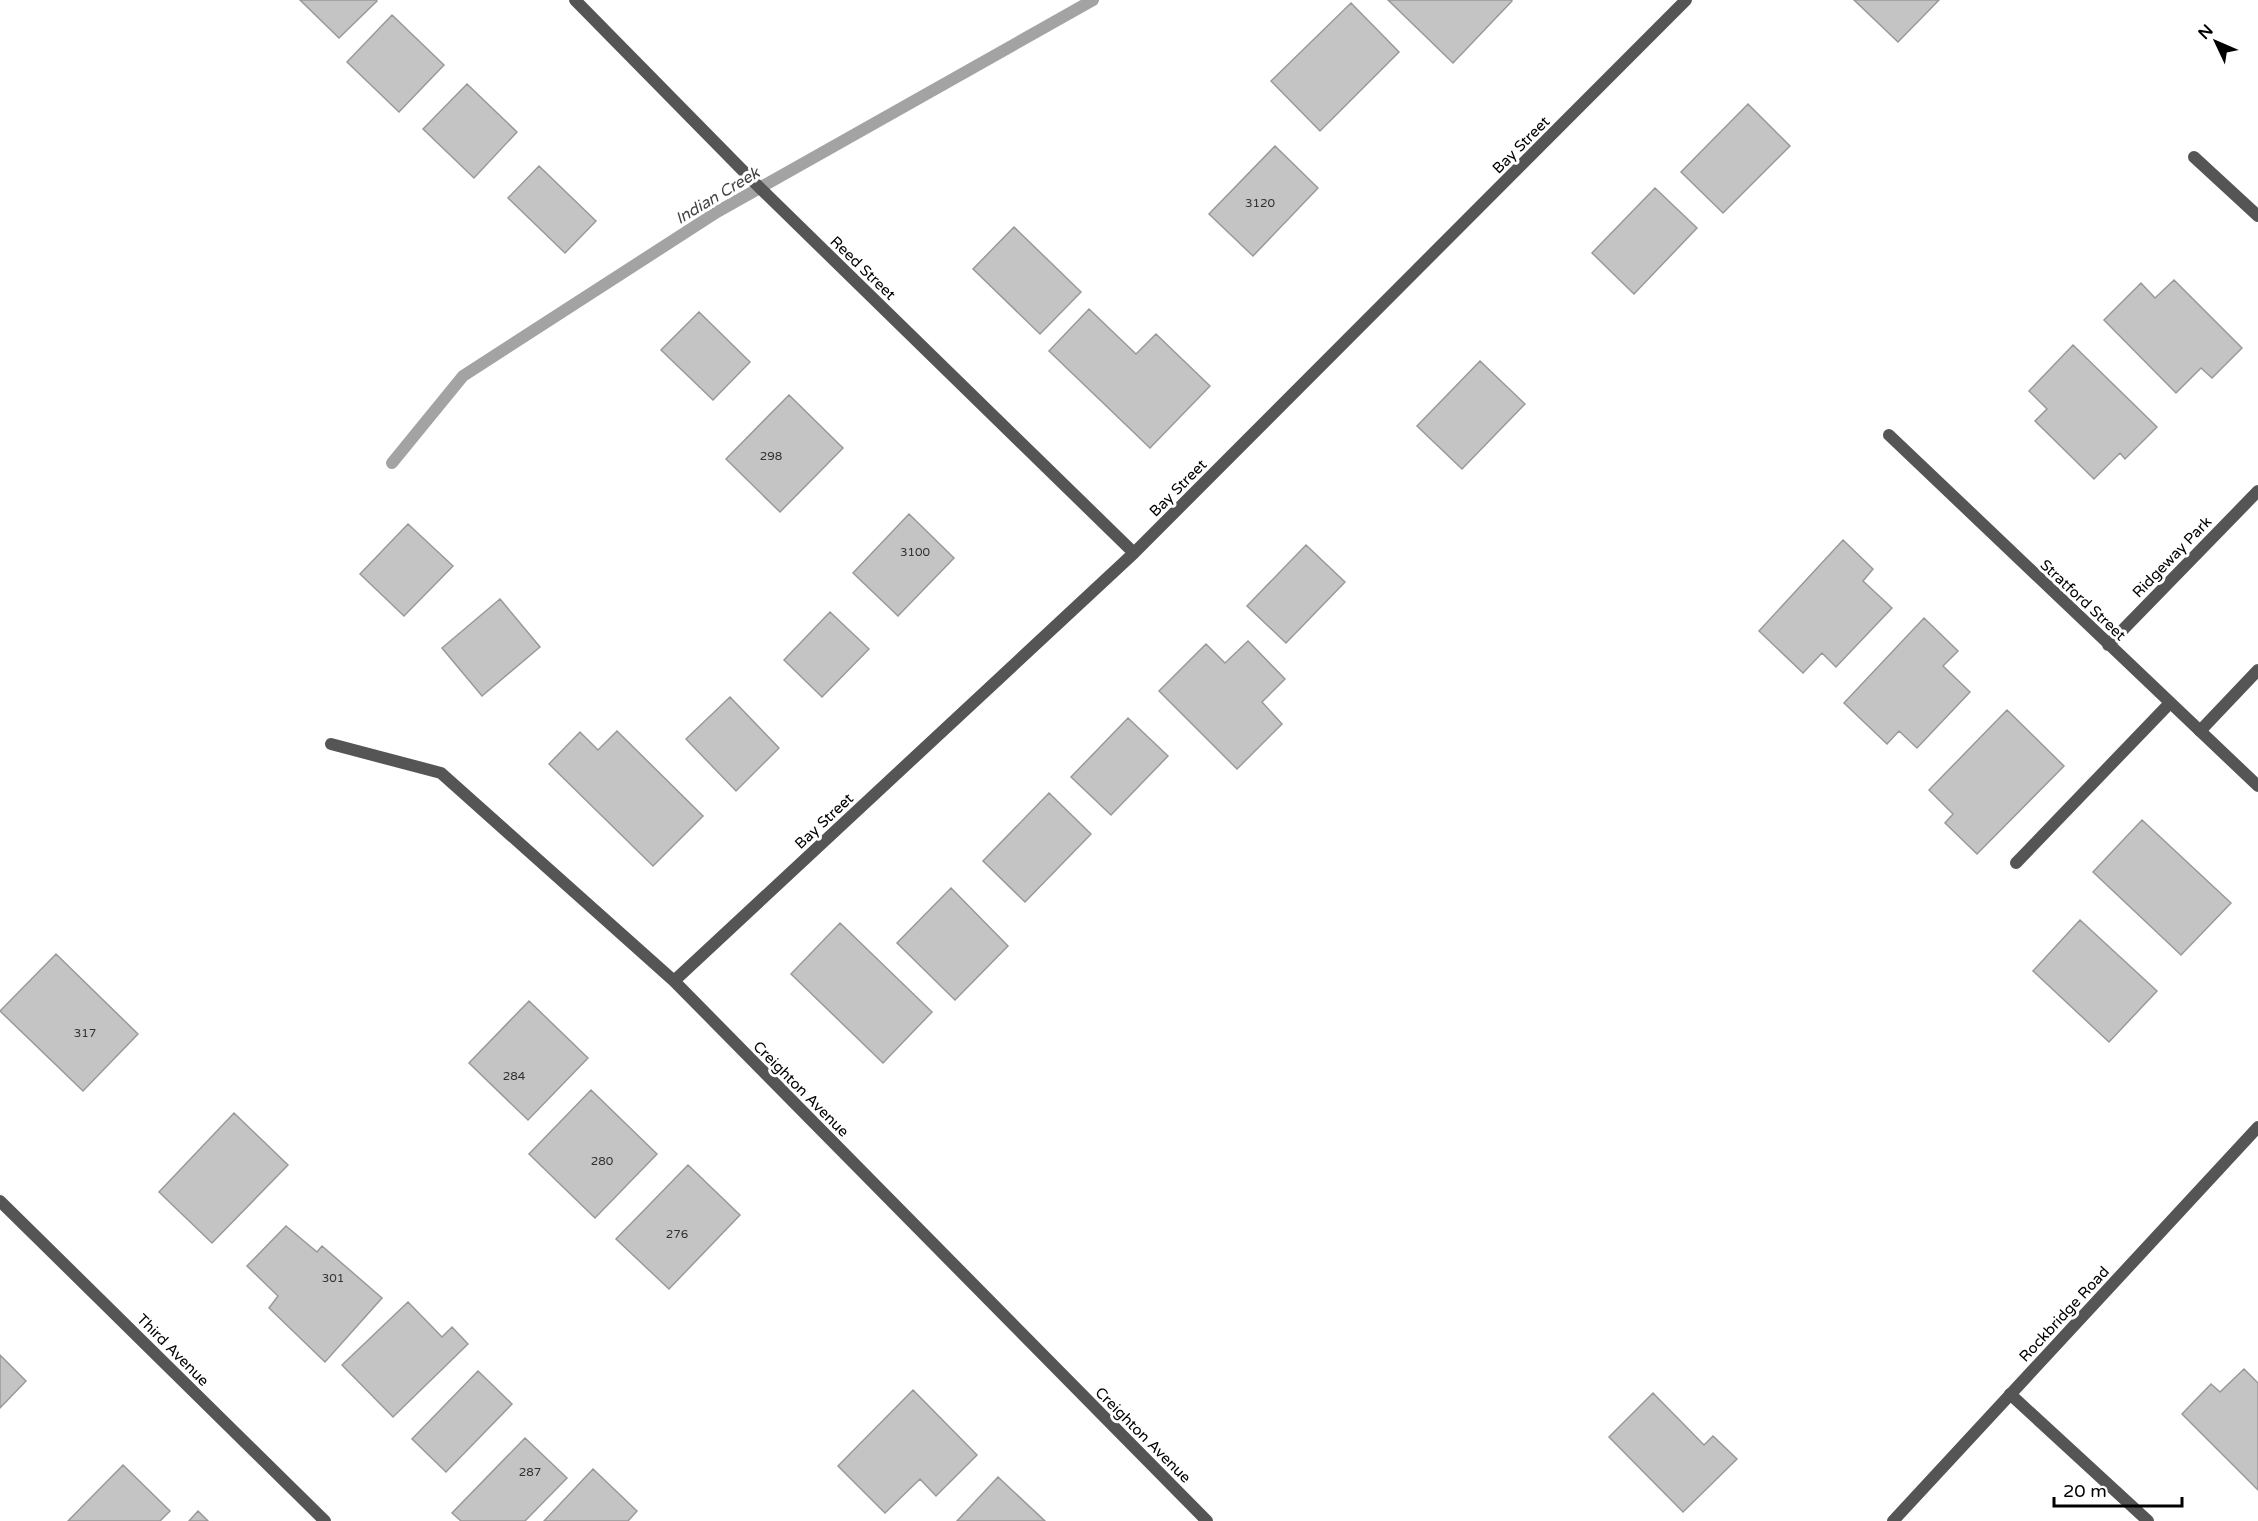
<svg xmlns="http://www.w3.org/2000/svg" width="2258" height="1521" viewBox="0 0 2258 1521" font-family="'Varela Round',sans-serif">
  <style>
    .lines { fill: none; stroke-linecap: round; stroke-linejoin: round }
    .stream { stroke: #a3a3a3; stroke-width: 12 }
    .building { fill: #c4c4c4; stroke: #999; stroke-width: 1.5 }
    .service { stroke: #555; stroke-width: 12 }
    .minor { stroke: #555; stroke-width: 12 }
    .tertiary { stroke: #555; stroke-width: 12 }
    .labels { text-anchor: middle; stroke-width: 6; stroke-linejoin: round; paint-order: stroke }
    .number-label { font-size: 12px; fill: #313131 }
    .street-label { font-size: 15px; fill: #000; stroke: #fff }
    .water-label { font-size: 16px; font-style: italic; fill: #444; stroke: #fff }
  </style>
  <rect width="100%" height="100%" fill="#fff"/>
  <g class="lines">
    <path class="stream" d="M392 463 463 376 717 212 1093 0"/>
  </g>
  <path class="building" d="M300 0H376L377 1 339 38Z
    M1388 0H1511L1512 1 1453 63Z
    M1854 0H1939L1898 42Z
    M1351 3 1399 52 1320 131 1271 81Z
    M392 15 444 65 399 112 347 62Z
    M467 84 517 132 474 178 423 129Z
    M1748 104 1790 146 1723 213 1681 172Z
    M1275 146 1318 188 1253 256 1209 214Z
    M539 166 596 221 565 253 508 198Z
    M1655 188 1697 228 1634 294 1592 253Z
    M1014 227 1081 292 1040 334 973 269Z
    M2174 280 2242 348 2212 378 2201 368 2176 393 2104 320 2141 283 2155 298Z
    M1089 309 1136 354 1156 334 1210 386 1150 448 1049 351Z
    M699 312 750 362 713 400 661 350Z
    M2073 345 2157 427 2125 459 2120 453 2094 479 2035 421 2047 409 2029 391Z
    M1480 361 1525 404 1462 469 1417 426Z
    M789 395 843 448 780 512 726 459Z
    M909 514 954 558 898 616 853 573Z
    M408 524 453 566 404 616 360 574Z
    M1843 540 1873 569 1863 581 1892 608 1836 667 1822 653 1803 673 1759 631Z
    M1306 545 1345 582 1286 643 1247 606Z
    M500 599 540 647 482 696 442 648Z
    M830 612 869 649 822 697 784 660Z
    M1924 618 1958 651 1943 666 1970 692 1917 748 1899 731 1887 744 1844 703Z
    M1248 641 1285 679 1262 702 1282 724 1237 769 1159 691 1206 644 1225 663Z
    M730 697 779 748 736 791 686 739Z
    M2007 710 2064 766 1977 854 1945 823 1953 814 1929 790Z
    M1128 718 1168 756 1111 815 1071 777Z
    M617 731 703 816 653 866 549 764 580 732 598 750Z
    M1049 793 1091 834 1025 902 983 861Z
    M2142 820 2231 903 2181 955 2093 872Z
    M951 888 1008 946 955 1000 897 943Z
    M2080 920 2157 991 2109 1042 2033 971Z
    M840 923 932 1012 883 1063 791 974Z
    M56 954 138 1034 83 1091 0 1011Z
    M529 1001 588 1058 528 1120 469 1063Z
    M591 1090 657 1154 595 1218 529 1154Z
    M234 1113 288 1165 212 1243 159 1192Z
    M688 1165 740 1215 669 1289 616 1239Z
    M286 1226 317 1252 322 1246 382 1298 325 1362 269 1308 278 1296 247 1266Z
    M408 1302 442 1337 452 1327 468 1344 393 1417 342 1365Z
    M0 1355 26 1381 0 1408Z
    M2244 1369 2258 1383V1490L2182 1414 2211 1384 2220 1392Z
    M478 1371 512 1404 446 1472 412 1439Z
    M913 1390 977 1455 936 1496 920 1479 885 1513 838 1466Z
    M1653 1393 1704 1445 1713 1436 1737 1459 1683 1512 1609 1437Z
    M525 1438 567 1478 525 1521H461L452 1513Z
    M123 1465 170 1511 160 1521H68Z
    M593 1469 637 1511 628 1521H544Z
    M998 1477 1045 1521H957Z
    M198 1511 208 1521H189Z"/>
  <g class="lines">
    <path class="service" d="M2200 731 2258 670
      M2016 863 2170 703"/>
    <path class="minor" d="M575 0 760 188 1134 553
      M2194 157 2258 216
      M1889 435 2258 786
      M2108 645 2258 491
      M331 744 441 773 674 981 1207 1521
      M674 981 1134 553 1686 0
      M0 1201 325 1521
      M2010 1394 2148 1521"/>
    <path class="tertiary" d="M1893 1521 2258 1127"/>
  </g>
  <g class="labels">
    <g class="number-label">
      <text x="1260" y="207">3120</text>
      <text x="771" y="460">298</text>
      <text x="915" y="556">3100</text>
      <text x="85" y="1037">317</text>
      <text x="514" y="1080">284</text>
      <text x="602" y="1165">280</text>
      <text x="677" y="1238">276</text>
      <text x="333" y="1282">301</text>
      <text x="530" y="1476">287</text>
    </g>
    <g class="street-label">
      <text transform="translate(1521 145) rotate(-45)" y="5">Bay Street</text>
      <text transform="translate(863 268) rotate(44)" y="5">Reed Street</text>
      <text transform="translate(1178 488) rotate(-45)" y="5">Bay Street</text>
      <text transform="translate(2172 557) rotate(-46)" y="5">Ridgeway Park</text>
      <text transform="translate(2083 600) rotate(43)" y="5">Stratford Street</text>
      <text transform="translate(824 821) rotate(-43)" y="5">Bay Street</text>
      <text transform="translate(801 1089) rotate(45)" y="5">Creighton Avenue</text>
      <text transform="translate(2064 1314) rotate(-47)" y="5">Rockbridge Road</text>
      <text transform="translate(173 1350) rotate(45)" y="5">Third Avenue</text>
      <text transform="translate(1143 1435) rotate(45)" y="5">Creighton Avenue</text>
    </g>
    <g class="water-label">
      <text transform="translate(717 195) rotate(-31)" y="6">Indian Creek</text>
    </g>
  </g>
  <g transform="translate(2216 42) rotate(314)" stroke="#ffffff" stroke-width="4.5" paint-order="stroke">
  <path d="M0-4.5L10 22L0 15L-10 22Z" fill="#000000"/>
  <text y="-9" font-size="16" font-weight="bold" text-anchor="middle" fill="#000000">N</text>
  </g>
  <path d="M2054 1497v9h128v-9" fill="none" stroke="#000000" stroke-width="3"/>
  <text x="2063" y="1497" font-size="18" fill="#000000" stroke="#ffffff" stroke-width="4.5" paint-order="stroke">20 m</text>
</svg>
